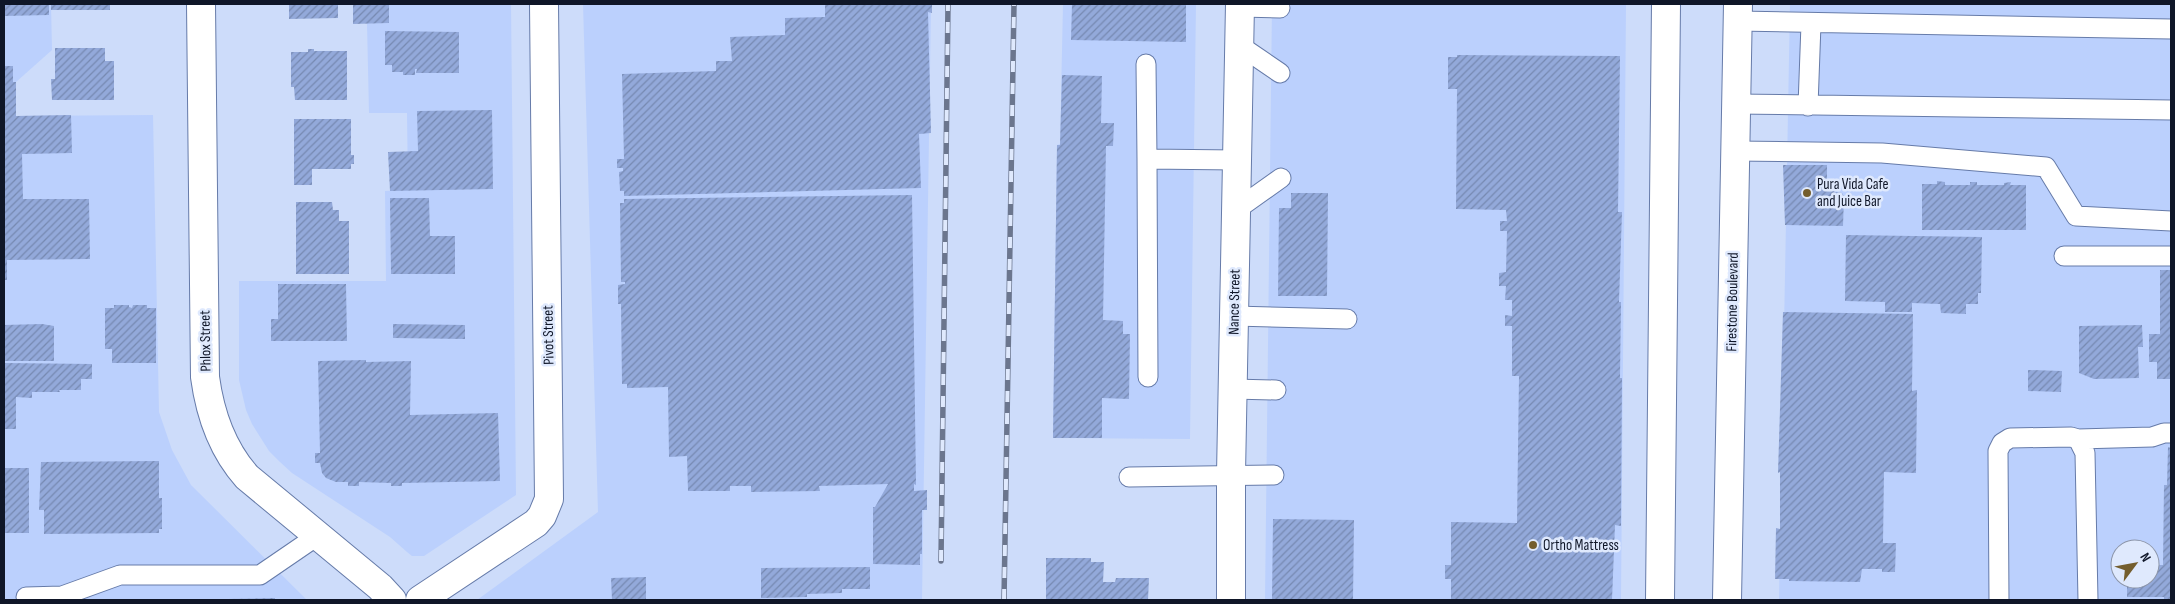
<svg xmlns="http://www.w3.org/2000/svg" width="2175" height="604" viewBox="0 0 2175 604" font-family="'Sofia Sans Condensed',sans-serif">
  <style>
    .built { fill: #bbd0fd; fill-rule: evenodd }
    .building { fill: url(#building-hatch) }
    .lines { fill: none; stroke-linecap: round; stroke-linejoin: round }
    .service-casing { stroke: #667ba9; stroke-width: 21 }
    .minor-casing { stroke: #667ba9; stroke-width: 30 }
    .primary-casing { stroke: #667ba9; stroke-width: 30 }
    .service { stroke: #fff; stroke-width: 19 }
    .minor { stroke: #fff; stroke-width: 28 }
    .primary { stroke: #fff; stroke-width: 28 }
    .rail-casing { stroke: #6b768e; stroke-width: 5.5 }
    .rail { stroke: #dfe9fd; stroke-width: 4; stroke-dasharray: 11; stroke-linecap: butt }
    .poi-dot { fill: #745e2e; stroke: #dfe9fd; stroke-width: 2 }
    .labels { text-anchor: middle; stroke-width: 5; stroke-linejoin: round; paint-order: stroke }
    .poi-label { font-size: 15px; fill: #0f1628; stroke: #dfe9fd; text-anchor: start }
    .street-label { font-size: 15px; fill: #0f1628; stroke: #dfe9fd }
  </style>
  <defs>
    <pattern id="building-hatch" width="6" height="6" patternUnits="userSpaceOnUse" patternTransform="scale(1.25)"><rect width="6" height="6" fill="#93a9da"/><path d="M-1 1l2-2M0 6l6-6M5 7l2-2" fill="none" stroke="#7689b1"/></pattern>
  </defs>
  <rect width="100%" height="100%" fill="#cddcfa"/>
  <path class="built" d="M4 4H51L52 50 16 82V116L153 115 159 412 172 450 191 485 307 600H4Z
    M389 4H511L516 495 424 556H412L407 552 390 537 292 473 280 462 269 451 252 424 246 410 239 380V281H386L385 191 408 190 407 113H369L367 23H389Z
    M583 4H931L922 600H477L598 512Z
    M1063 4H1196L1190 439 1053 438 1057 145 1060 144Z
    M1272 4H1626L1621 600H1265Z
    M1790 4H2171V600H1779ZM2120 549H2150V579H2120Z"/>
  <path class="building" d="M4 4H49V15L4 16Z
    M51 4H110V10H51Z
    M289 4H338V18L289 19Z
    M353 4H389V23L353 24Z
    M825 4H932V13L928 12 931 133 919 134 921 188 624 196V191H620L619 172 623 171V168H617V159H624L622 74 716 71V61H732L730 37 785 35V18L825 17Z
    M1072 4H1186V42L1071 40Z
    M385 31 459 32V73H416L417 69H415V75H403V72H392V65H385Z
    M55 48H105V61H114V100H52L51 79H55Z
    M308 49H314V51H347V100H295L294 87H291V52H308Z
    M1457 55 1620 56 1618 212H1622L1619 302H1621L1620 378H1622L1621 526 1615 525 1612 600H1451V579H1445V565H1451V522L1517 523 1519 376H1512V326H1505V315L1512 316V300H1505L1506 286H1499V273L1506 272 1507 231H1500V221H1507L1506 210 1456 209 1457 89H1448V57H1457Z
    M4 66H13V82H16V116L71 115 72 153 22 154 23 199H89L90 259 7 260V280H4Z
    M1062 75 1102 76 1101 123H1114L1113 146H1106L1103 320 1123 321V334H1130L1129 399 1102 398V438H1053L1057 145H1060Z
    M492 110 493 189 390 191 388 152 418 151 417 111Z
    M294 119H351V155H354V164H351V169H312V185H294Z
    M1783 165H1827V190L1842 193 1844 196 1843 226 1785 225Z
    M1937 181 1945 182V185H1970V182H1977V185H2004V183L2011 182 2010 185H2026V230H1922V184H1937Z
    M1291 193H1328L1327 296H1278L1279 208H1291Z
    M912 195 916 485 914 484V491L927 490V510H922V554H920V565L873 564V507H875L888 484 819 486 820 491 751 492V486H730V491H688L687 456 669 457 668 387 627 388V384H622L621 304H618V285L625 284V282H621L620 203H624V199Z
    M390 198H429L430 236H455V274H391Z
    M296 202H332L333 210H339V221H349V274H296Z
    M1846 235 1982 237 1981 293H1978V304H1966V314L1941 313 1940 304 1912 303V312H1885V302L1845 301Z
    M2160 270H2171V379H2157V362H2149V334H2160Z
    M278 284H346L347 341H271V319H278Z
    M114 305H129V307L132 308 133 305H147V308H156V363H112V349H105V308H114Z
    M1783 312 1913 314 1912 391 1917 390 1916 473 1884 472 1883 543H1896L1895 572H1882V569H1862L1860 582 1789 581V579H1775L1776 528 1780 529V472L1778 473Z
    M42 324 54 326V361H4V325Z
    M393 324 465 325V339L393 338Z
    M2142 325 2143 347H2138L2139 378 2094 379 2079 373V326Z
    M366 360V362L411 361 410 415 498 413 500 481 402 483V486H391V483L359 482V486H348V482H336L326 478 322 473 320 463H315V453H320L318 361Z
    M4 363 92 364V379H81V390H59L60 392H32V398L16 397V429H4Z
    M2028 370 2062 371 2061 392 2028 391Z
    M2168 447 2171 448V600H2164V597H2127V579H2150V565H2163L2164 485H2167Z
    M159 461V498H162V529H159V533L44 534V510H39L41 462Z
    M4 468H29V533H4Z
    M1273 519 1354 520 1353 600H1272Z
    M1046 558H1091V562H1104L1103 582H1115L1116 578H1149L1148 600H1046Z
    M870 567V589H842V593L807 594V597L761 598V568Z
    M646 577V600H612L611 578Z
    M275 598V600H227V599Z"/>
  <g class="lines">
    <defs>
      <path id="service" d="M1240 7 1280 8
        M1737 21 2171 29
        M1239 45 1280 73
        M1146 64 1147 159 1237 160
        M1735 104 2171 110
        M1808 106 1811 24
        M1734 151 1882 153 2046 167 2076 216 2171 221
        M1147 159 1148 377
        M1236 210 1281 178
        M2064 256H2171
        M1234 316 1347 319
        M1233 389 1276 390
        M2078 439 2152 437 2164 433H2171
        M1129 477 1274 475
        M26 597 62 596 120 575H260L317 536
        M1999 600 1998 451 2002 443 2010 438 2071 437 2078 439 2085 453 2088 600"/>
      <path id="minor" d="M201 4 205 377C210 414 222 449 247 477L380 587 392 600
        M420 600 536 523 542 516 549 499 544 4
        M1231 600V474L1240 4"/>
      <path id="primary" d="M1660 600 1666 4
        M1727 600 1738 4"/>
    </defs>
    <use href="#service" class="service-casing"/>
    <use href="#minor" class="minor-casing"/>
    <use href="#primary" class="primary-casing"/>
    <use href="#service" class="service"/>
    <use href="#minor" class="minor"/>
    <use href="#primary" class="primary"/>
    <defs>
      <path id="rail" d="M941 561 948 4
        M1004 600 1014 4"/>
    </defs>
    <use href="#rail" class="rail-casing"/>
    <use href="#rail" class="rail"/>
  </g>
  <g class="poi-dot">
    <circle cx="1807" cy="193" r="5"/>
    <circle cx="1533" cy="545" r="5"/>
  </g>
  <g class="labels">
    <g class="poi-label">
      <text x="1817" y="189">Pura Vida Cafe<tspan x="1817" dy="17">and Juice Bar</tspan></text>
      <text x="1543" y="550">Ortho Mattress</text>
    </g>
    <g class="street-label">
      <text transform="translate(1234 302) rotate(-89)" y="5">Nance Street</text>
      <text transform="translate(1732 302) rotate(-89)" y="5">Firestone Boulevard</text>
      <text transform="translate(548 335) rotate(-91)" y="5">Pivot Street</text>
      <text transform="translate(205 341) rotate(-91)" y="5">Phlox Street</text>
    </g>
  </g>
  <rect width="2175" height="604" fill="none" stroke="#0f1628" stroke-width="10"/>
  <g transform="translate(2135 564) rotate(58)"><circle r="24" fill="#dfe9fd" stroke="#8c95a8"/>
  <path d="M0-4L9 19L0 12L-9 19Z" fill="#745e2e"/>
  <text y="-8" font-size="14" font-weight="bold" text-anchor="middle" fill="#0f1628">N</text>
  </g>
</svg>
